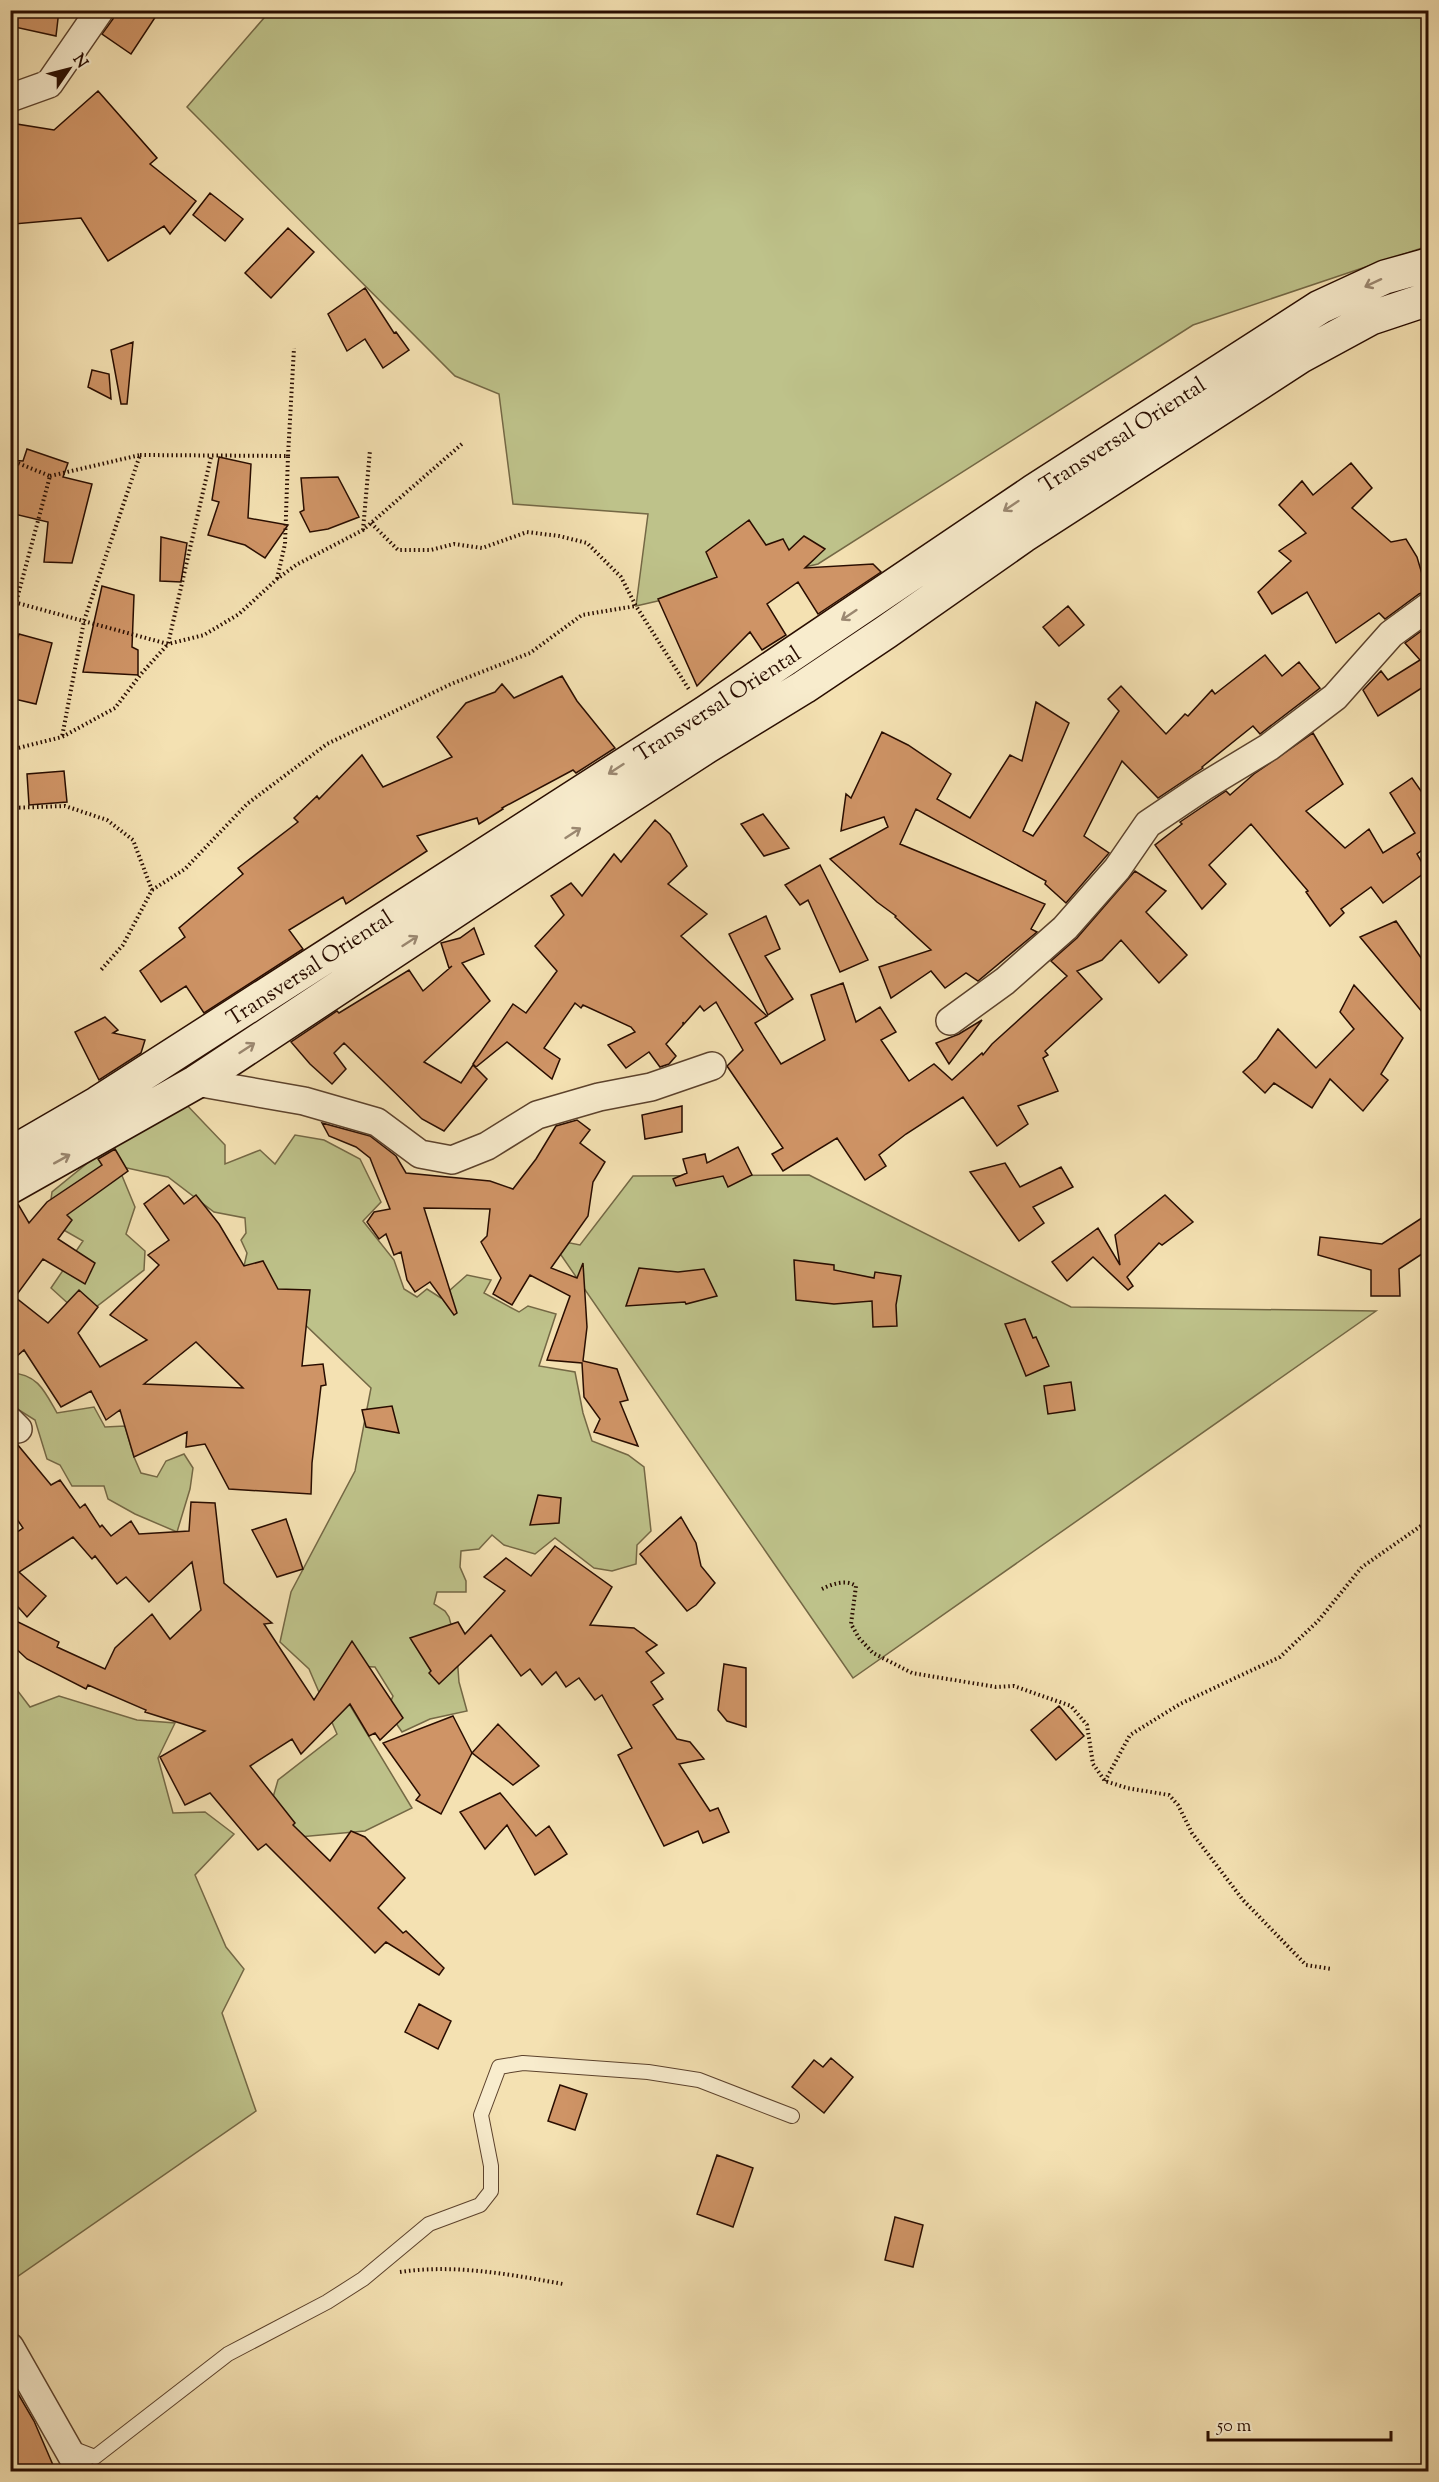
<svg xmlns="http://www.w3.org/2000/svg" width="1439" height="2482" viewBox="0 0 1439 2482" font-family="'Sorts Mill Goudy',serif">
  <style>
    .green { fill: #bec28a; stroke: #746845; stroke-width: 1.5 }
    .building { fill: #cf9466; stroke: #290d00; stroke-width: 1.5; fill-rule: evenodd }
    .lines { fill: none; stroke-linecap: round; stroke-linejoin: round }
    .lane-casing { stroke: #5c422c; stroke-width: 16 }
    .street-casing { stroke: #5c422c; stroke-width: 30 }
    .secondary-casing { stroke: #290d00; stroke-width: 36 }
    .path { stroke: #290d00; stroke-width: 4; stroke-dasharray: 1.5 3; stroke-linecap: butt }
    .lane { stroke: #f8eccd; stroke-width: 14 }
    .street { stroke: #f8eccd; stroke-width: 27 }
    .secondary { stroke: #f8eccd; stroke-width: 33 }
    .oneway { stroke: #9b8871 }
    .labels { text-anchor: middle; stroke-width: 4.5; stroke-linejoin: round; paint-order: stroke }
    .street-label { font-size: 22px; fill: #290d00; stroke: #f8eccd }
  </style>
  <rect width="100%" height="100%" fill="#f4e1b2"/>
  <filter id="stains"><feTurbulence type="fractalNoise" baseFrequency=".00333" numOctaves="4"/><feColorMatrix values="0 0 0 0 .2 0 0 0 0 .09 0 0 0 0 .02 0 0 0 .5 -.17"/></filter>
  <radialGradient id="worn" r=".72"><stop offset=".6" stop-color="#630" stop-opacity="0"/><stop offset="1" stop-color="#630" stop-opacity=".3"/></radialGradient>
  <path class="green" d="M270 11H1428V246L1193 325 818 564 636 606 648 514 513 504 499 394 455 376 187 107Z
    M161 1078 225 1145V1164L260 1150 275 1164 295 1135 324 1140 360 1159 381 1202 363 1221 394 1260 404 1289 417 1297 427 1289 441 1298 467 1275 491 1280 484 1293 519 1312 528 1306 556 1314 539 1366 575 1372 583 1413 592 1441 628 1455 644 1467 651 1531 637 1545 636 1564 612 1571 594 1568 555 1538 535 1554 504 1545 492 1535 479 1549 461 1551 460 1567 466 1581V1592H437L434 1604 445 1611 449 1617 456 1643 459 1682 467 1711 430 1719 402 1732 387 1710 393 1696 375 1667 354 1666 348 1702 412 1808 365 1831 288 1838 267 1818 278 1780 337 1734 309 1669 280 1642 291 1592 355 1471 371 1388 244 1266 247 1253 241 1240 246 1233 245 1218 214 1212 168 1177 118 1166 135 1207 126 1234 145 1251 144 1270 83 1317 51 1288 83 1241 48 1221 52 1192 96 1156 110 1098Z
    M809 1175 1071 1307 1376 1311 853 1678 550 1239 580 1245 633 1176Z
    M11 1373C38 1374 45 1392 57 1413L94 1407 105 1427 125 1426 134 1457 141 1473 157 1477 166 1461 184 1454 193 1468 190 1489 177 1532 135 1514 108 1499 104 1486H72L60 1465 47 1459 35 1420 11 1405Z
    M11 1668 17 1690 30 1707 59 1696 137 1720 175 1723 158 1758 173 1813 205 1812 234 1834 195 1875 226 1947 244 1969 222 2013 256 2111 11 2281Z"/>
  <path class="building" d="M10 10H59L56 36 10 26Z
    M116 10H160L131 54 102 34 113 19Z
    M98 91 157 158 150 164 196 201 170 234 164 226 108 261 81 218 14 224 10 187V123L54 130Z
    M210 193 243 219 225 241 193 215Z
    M288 228 314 252 271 298 245 273Z
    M365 288 394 333 396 332 409 350 383 368 365 339 347 351 328 314Z
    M133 342 127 404H121L111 350Z
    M92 370 109 374 111 399 88 387Z
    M27 449 68 463 63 477 92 484 72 563 44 562 48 522 10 513V460L23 461Z
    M219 457 251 464 248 518 288 525 265 558 245 545 208 535 219 502 212 500Z
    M1351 463 1372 488 1352 508 1391 542 1406 539 1417 557 1427 591 1419 594 1385 619 1379 613 1336 643 1307 592 1272 614 1258 592 1291 561 1279 551 1306 533 1279 505 1302 481 1313 495Z
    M338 477 359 517 328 529 310 532 300 512 304 510 301 478Z
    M749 520 766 545 783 539 789 550 804 536 825 549 805 568 873 564 881 572 818 614 798 582 767 604 786 635 762 650 750 632 697 686 658 599 717 577 706 552Z
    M161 537 187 543 181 582 160 581Z
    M102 586 134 595 132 647 138 650V675L83 672Z
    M1068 606 1084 625 1059 646 1043 627Z
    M1428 626V684L1378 716 1363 690 1381 671 1388 680 1420 660 1405 643Z
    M19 634 52 643 36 704 10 698V667Z
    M1265 655 1282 676 1299 662 1320 688 1260 734 1253 726 1202 767 1203 768 1158 798 1122 761 1084 836 1109 853 1066 903 1045 884 1046 881 916 809 900 844 1045 904 1031 929 1037 932 978 981 966 973 945 988 931 971 891 998 879 967 931 950 895 917 896 916 877 902 830 859 888 827 884 817 841 831 846 794 851 798 882 732 908 745 951 774 937 799 970 818 1010 755 1022 761 1036 702 1069 723 1023 831 1033 836 1119 711 1108 699 1121 686 1166 734 1185 714 1188 716 1212 690 1215 694Z
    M562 676 577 701 615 748 576 773 573 770 502 808 503 809 479 824 477 818 417 836 427 851 346 904 343 897 289 930 303 949 204 1013 186 986 161 1002 140 971 185 937 179 928 243 874 238 868 298 822 294 818 317 796 319 799 362 755 383 787 452 757 437 737 466 703 495 692 502 684 514 698Z
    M1313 733 1343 784 1306 811 1345 848 1369 829 1383 853 1415 833 1390 793 1412 778 1428 801V854L1425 848 1417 854 1427 871 1383 903 1371 887 1341 909 1344 913 1330 926 1306 892 1308 891 1251 824 1209 865 1226 884 1202 909 1155 845 1182 824 1180 822 1226 791 1230 795 1254 774Z
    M64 771 67 802 29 805 27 774Z
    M763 814 789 848 764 856 741 824Z
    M655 820 670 834 687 866 668 884 707 914 681 936 767 1016 755 1023 781 1064 825 1040 811 995 843 983 856 1022 880 1007 896 1032 881 1040 909 1081 934 1064 952 1080 982 1053 983 1055 992 1044 1067 976 1051 961 1077 938 1135 871 1166 891 1146 912 1187 955 1159 983 1121 940 1102 960 1077 971 1102 999 1045 1051 1048 1055 1043 1058 1058 1091 1018 1106 1028 1124 997 1146 963 1097 906 1134 879 1155 886 1166 865 1180 837 1138 783 1171 772 1154 783 1148 727 1066 743 1050 716 1002 704 1011 700 1006 684 1024 683 1022V1025L666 1044 676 1056 669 1064 660 1067 649 1052 626 1068 608 1045 635 1032 631 1027 583 1005 581 1008 575 1003 544 1048 560 1059 552 1079 507 1042 476 1067 473 1064 513 1004 526 1013 557 971 535 946 564 915 551 896 571 883 582 896 614 854 621 862Z
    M820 865 868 960 840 972 808 900 800 905 785 885Z
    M766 916 780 949 765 956 793 999 768 1015 729 934Z
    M1396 921 1428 968V1019L1360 937Z
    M474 928 484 954 462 963 490 1001 424 1062 461 1083 473 1065 487 1079 444 1131 422 1119 344 1043 334 1053 346 1069 332 1084 310 1064 291 1042 337 1011 339 1013 409 970 423 991 452 966 449 968 441 943 460 938Z
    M1354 985 1403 1038 1381 1074 1388 1080 1363 1111 1330 1079 1312 1108 1274 1083 1265 1093 1243 1072 1257 1059 1278 1029 1316 1068 1354 1029 1340 1012Z
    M105 1017 118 1030 113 1033 145 1040 141 1053 99 1080 75 1032Z
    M982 1020 949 1064 936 1043 959 1034Z
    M682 1106V1132L645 1139 642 1115Z
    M577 1120 590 1130 580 1143 605 1162 593 1182 588 1216 551 1268 577 1278 583 1263 587 1327 583 1361 617 1369 628 1400 620 1402 638 1446 594 1432 600 1419 584 1397 582 1363 547 1360 570 1296 530 1275 512 1305 493 1294 501 1278 481 1242 487 1236 490 1209 424 1208 457 1313 454 1315 430 1282 415 1292 407 1280 401 1252 394 1255 386 1234 379 1239 367 1222 374 1212 390 1209 370 1158 356 1147 329 1136 322 1123 370 1136 396 1156 406 1173 490 1181 513 1189 536 1159 556 1126Z
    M738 1147 752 1175 728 1187 723 1176 676 1186 673 1179 687 1173 683 1159 705 1154 707 1163Z
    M115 1149 128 1171 67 1215 72 1220 58 1239 95 1263 85 1284 43 1259 15 1297 48 1323 79 1290 98 1307 78 1333 100 1367 147 1340 110 1315 159 1265 148 1255 169 1240 144 1204 169 1185 184 1204 196 1195 219 1224 244 1266 263 1261 278 1289 310 1290 302 1366 323 1364 326 1385 321 1386 312 1463 311 1494 229 1489 205 1444 186 1447 187 1432 134 1457 120 1410 106 1420 91 1391 61 1407 24 1350 10 1362V1206L18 1204 29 1223 47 1202 102 1165 98 1159ZM196 1342 243 1388 144 1384Z
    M1005 1163 1020 1187 1061 1167 1073 1187 1033 1207 1044 1223 1019 1241 970 1172Z
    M1165 1195 1193 1222 1162 1245 1159 1243 1127 1277 1133 1286 1128 1290 1093 1257 1067 1281 1052 1262 1098 1228 1120 1265 1115 1235Z
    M1428 1214V1250L1399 1269 1400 1296H1371V1270L1318 1255 1320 1237 1382 1244Z
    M794 1260 834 1265V1270L874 1278 875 1272 901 1276 896 1305 897 1326 873 1327 872 1301 834 1304 796 1300Z
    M639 1268 678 1272 704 1269 717 1296 686 1304 685 1302 626 1306Z
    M1025 1319 1033 1338 1036 1337 1049 1366 1026 1376 1005 1324Z
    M1071 1382 1075 1410 1048 1414 1044 1386Z
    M392 1406 399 1433 366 1427 362 1410Z
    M10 1442 17 1444 51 1485 60 1480 80 1508 85 1504 100 1527 102 1525 111 1536 131 1521 139 1534 189 1531 191 1502 215 1503 224 1583 272 1623 264 1624 314 1700 352 1641 403 1718 380 1740 375 1733 369 1736 350 1704 301 1754 292 1739 250 1766 295 1823 293 1825 330 1861 351 1831 365 1837 405 1878 378 1908 403 1933 406 1931 444 1968 439 1975 386 1942 375 1953 266 1844 258 1850 210 1793 185 1805 160 1757 205 1731 145 1712 146 1710 88 1685 86 1689 27 1659 10 1643V1618L59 1642 57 1647 105 1669 115 1648 152 1614 170 1639 201 1610 192 1562 149 1602 126 1577 117 1584 95 1556 92 1559 73 1537 19 1572 46 1596 27 1617 10 1598V1537L23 1528 10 1509Z
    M538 1495 561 1498 559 1523 530 1525Z
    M681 1517 696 1543 701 1566 715 1583 696 1605 687 1611 640 1554Z
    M286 1519 303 1569 277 1577 252 1530Z
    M555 1546 612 1587 590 1625 634 1628 657 1645 646 1652 664 1673 651 1682 663 1699 653 1705 677 1739 690 1742 704 1759 679 1764 710 1811 718 1808 729 1832 703 1843 698 1831 664 1846 618 1755 632 1748 602 1695 595 1700 579 1678 566 1687 556 1672 542 1685 530 1669 521 1676 491 1635 439 1684 429 1673 431 1671 410 1638 458 1622 465 1634 505 1591 484 1577 506 1558 531 1576Z
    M724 1664 746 1668V1727L727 1721 718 1710Z
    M1059 1706 1084 1736 1056 1760 1031 1730Z
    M453 1716 472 1753 498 1724 539 1766 513 1785 472 1753 441 1814 416 1800 420 1795 383 1743Z
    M500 1793 536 1836 549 1826 567 1854 535 1875 507 1825 485 1849 460 1812Z
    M419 2004 451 2021 438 2049 405 2032Z
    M831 2058 853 2077 824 2113 792 2087 814 2060 823 2067Z
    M560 2085 587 2094 575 2130 548 2121Z
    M717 2155 753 2168 733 2227 697 2214Z
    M895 2217 923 2225 913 2267 885 2260Z
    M10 2380 34 2421 56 2472H15L10 2461Z"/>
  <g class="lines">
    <defs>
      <path id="lane" d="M69 2447 95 2457 228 2354 327 2302 363 2279 429 2224 480 2205 491 2191V2166L481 2115 499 2067 523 2063 648 2072 699 2080 792 2116"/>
      <path id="street" d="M10 98 49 84 100 10
        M950 1021 1005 981 1065 928 1117 869 1148 824 1203 787 1269 747 1335 697 1391 634 1428 607
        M196 1082 304 1101 377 1122 420 1154 452 1160 487 1146 537 1115 599 1097 651 1087 712 1066
        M10 1421 18 1429
        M10 2347 81 2472"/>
      <path id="secondary" d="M10 1154 98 1103 705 713 1034 491 1320 307 1385 277 1428 265
        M10 1187 196 1082 547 850 706 747 804 687 886 632 1023 536 1301 356 1371 318 1428 299"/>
    </defs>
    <use href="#lane" class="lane-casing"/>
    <use href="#street" class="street-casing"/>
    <use href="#secondary" class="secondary-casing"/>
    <path class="path" d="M140 455 288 456 285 544 277 579
      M288 456 294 348
      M10 460 50 476 10 625
      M50 476 140 455 84 621 62 737
      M371 523 398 550H431L454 544 482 548 527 532 559 536 587 543 621 577 636 606 690 691
      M363 530 370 450
      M10 601 168 644 204 635 239 614 277 579 296 565 363 530 463 443
      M10 750 62 737 115 708 141 674 168 644 211 457
      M10 808 65 806 107 820 133 840 152 890 123 945 101 970
      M152 890 185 869 247 804 327 744 451 684 530 653 582 615 636 606
      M822 1589C832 1584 846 1579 856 1586L851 1624 859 1638 873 1653 912 1673 996 1687 1014 1686 1071 1706 1087 1725 1093 1764 1105 1781 1127 1788 1169 1795 1178 1805 1192 1833 1243 1900 1306 1965 1332 1969
      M1105 1781 1130 1735 1180 1704 1280 1657 1318 1621 1362 1567 1428 1521
      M400 2272C454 2264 509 2274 563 2284"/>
    <use href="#lane" class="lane"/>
    <use href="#street" class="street"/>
    <use href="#secondary" class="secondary"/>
  </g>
  <defs><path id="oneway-shaft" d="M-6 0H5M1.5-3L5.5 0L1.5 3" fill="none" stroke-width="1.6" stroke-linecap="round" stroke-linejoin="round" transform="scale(1.5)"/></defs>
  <g class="oneway">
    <use href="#oneway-shaft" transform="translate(1373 283) rotate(155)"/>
    <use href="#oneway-shaft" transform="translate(1011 506) rotate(146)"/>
    <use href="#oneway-shaft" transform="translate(849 615) rotate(146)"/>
    <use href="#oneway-shaft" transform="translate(616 769) rotate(147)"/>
    <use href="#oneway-shaft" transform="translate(573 833) rotate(-33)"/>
    <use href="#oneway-shaft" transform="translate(410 941) rotate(-33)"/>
    <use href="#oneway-shaft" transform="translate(247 1048) rotate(-33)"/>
    <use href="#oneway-shaft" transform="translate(62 1159) rotate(-29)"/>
  </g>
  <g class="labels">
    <g class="street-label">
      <text transform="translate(1122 434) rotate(-33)" y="8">Transversal Oriental</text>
      <text transform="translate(717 703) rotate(-33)" y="8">Transversal Oriental</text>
      <text transform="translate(309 967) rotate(-33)" y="8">Transversal Oriental</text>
    </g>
  </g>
  <rect width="1439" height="2482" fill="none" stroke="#f4e1b2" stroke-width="36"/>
  <rect x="12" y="12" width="1415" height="2458" fill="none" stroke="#290d00" stroke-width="3"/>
  <rect x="18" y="18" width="1403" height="2446" fill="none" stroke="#290d00" stroke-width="1.5"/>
  <g transform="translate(69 69) rotate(55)" stroke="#f8eccd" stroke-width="4.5" paint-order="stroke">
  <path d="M0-4.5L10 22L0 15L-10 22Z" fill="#290d00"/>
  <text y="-9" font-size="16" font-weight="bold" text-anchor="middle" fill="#290d00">N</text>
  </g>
  <path d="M1208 2431v9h183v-9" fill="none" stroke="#290d00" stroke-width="3"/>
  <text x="1217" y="2431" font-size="18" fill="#290d00" stroke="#f8eccd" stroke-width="4.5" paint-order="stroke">50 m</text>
  <rect width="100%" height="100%" filter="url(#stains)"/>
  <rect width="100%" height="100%" fill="url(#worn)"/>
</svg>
